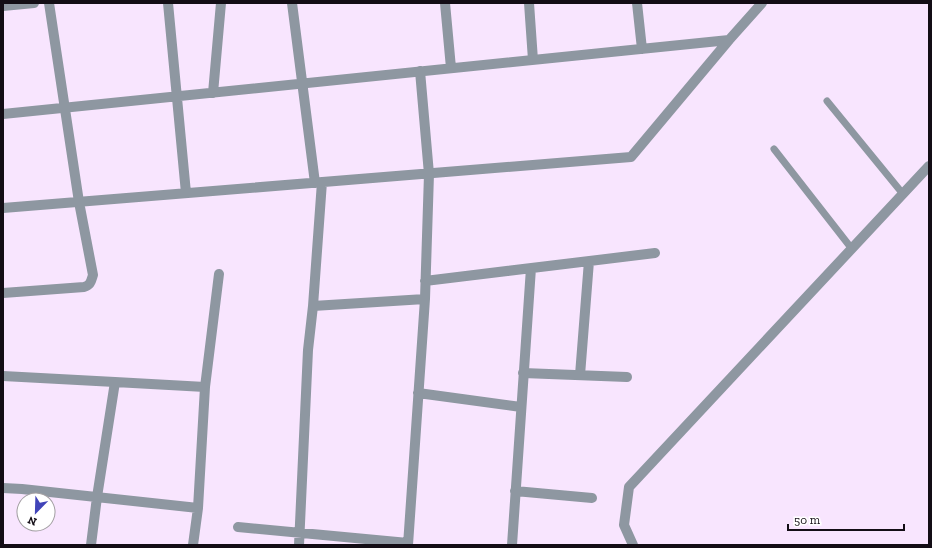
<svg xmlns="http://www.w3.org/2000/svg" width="932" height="548" viewBox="0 0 932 548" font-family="'Zilla Slab',serif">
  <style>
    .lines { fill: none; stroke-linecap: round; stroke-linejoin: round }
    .service { stroke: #8e97a1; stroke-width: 7 }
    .minor { stroke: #8e97a1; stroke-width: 10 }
  </style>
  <rect width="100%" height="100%" fill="#f8e5fe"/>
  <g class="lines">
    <path class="service" d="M827 101 903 194
      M774 149 852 249"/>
    <path class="minor" d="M168 3 186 193
      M292 3 315 183
      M445 3 451 68
      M529 3 533 60
      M637 3 642 49
      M3 6 34 3
      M420 71 429 174 425 299
      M213 93 221 3
      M3 114 729 40
      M3 208 631 157 729 40 762 3
      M425 281 655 253
      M3 293 84 287C91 285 91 281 93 275L79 202 49 3
      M313 306 322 182
      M523 373 627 377
      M580 375 589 261
      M3 376 115 382 97 497 91 545
      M115 382 205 387 198 508 193 545
      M205 387 219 274
      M418 393 521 407
      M3 488 22 489 198 508
      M515 491 592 498
      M238 527 408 543
      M299 545 308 350 313 306 425 299 408 545
      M512 545 531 268
      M633 545 624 525 629 487 929 166"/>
  </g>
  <rect width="932" height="548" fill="none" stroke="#130d15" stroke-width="8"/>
  <g transform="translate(36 512) rotate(203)"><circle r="19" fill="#ffffff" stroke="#a19ea1"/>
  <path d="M0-3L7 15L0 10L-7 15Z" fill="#4144b9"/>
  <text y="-6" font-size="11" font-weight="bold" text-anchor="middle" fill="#130d15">N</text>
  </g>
  <path d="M788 524v6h116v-6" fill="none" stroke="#130d15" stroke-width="2"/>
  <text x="794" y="524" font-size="12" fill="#130d15" stroke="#ffffff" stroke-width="3" paint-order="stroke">50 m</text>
</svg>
